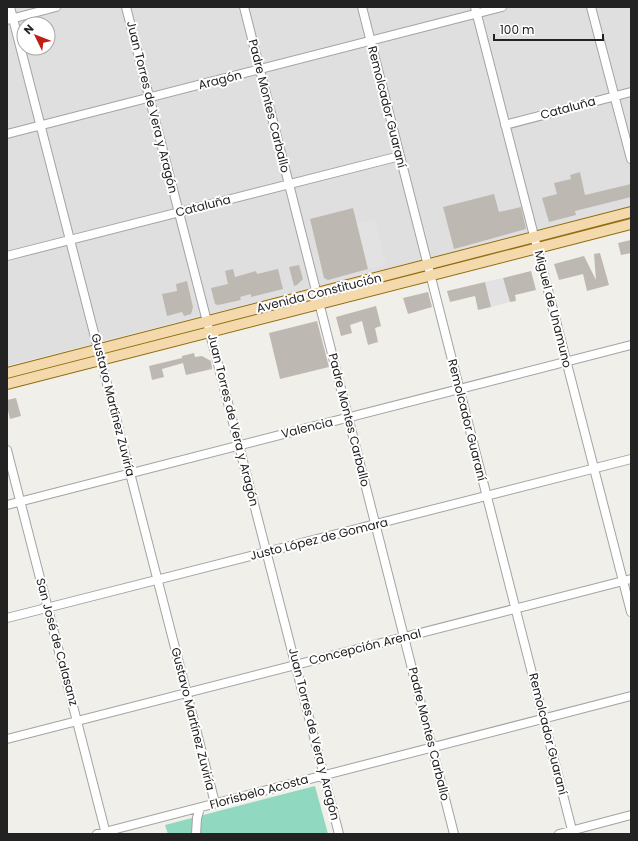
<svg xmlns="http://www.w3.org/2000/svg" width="638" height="841" viewBox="0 0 638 841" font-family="Poppins,sans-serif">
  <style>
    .residential { fill: #e0dfdf; fill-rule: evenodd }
    .pitch { fill: #90d8c0 }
    .parking { fill: #e2e2e2 }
    .building { fill: #beb8b2 }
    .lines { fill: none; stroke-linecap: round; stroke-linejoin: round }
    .minor-casing { stroke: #a3a3a3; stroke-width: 10 }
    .major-casing { stroke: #906d0f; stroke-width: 12 }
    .minor { stroke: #fff; stroke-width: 8 }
    .major { stroke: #f4d9ac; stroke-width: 10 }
    .labels { text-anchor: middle; stroke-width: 4; stroke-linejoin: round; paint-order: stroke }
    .street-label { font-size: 12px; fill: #222; stroke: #fff }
  </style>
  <rect width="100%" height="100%" fill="#f1efe9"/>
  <path class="residential" d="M7 7H631V206L7 366ZM24 24H48V48H24Z"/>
  <path class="pitch" d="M315 786 328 834H168L165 825Z"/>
  <path class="parking" d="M375 219 386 265 368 269 357 223Z
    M503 278 510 302 491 307 485 282Z"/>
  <path class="building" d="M580 172 585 195 631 184V197L575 211 576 215 549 222 542 198 557 194 554 183 571 179 570 175Z
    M494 194 499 212 521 207 526 229 454 249 443 207Z
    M353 208 368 269 328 280 324 278 310 219Z
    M631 240V253L621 255 618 243Z
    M600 253 609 285 587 291 583 274 559 280 554 264 584 256 596 280 594 254Z
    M299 265 303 279 297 285 294 286 289 267Z
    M233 269 235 277 256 271 257 274 278 269 283 289 251 297V294L240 297 241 300 218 305 215 304 211 288 228 284 225 271Z
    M531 271 536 290 515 295 516 301 510 302 503 278Z
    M187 281 193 307 191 314 184 316 182 312 167 316 162 294 177 291 176 284Z
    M485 282 491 307 478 310 475 296 450 302 447 291Z
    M428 292 432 307 408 314 403 298Z
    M376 306 381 326 375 328 378 342 368 345 362 321 350 325 352 333 341 336 336 317Z
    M317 321 329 367 280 379 269 333Z
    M194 353 195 357 202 356 211 361 212 369 186 375 183 363 162 369 164 377 152 380 149 366 182 358V356Z
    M16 398 21 416 10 419 7 406V400Z"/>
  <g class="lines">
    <defs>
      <path id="minor" d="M10 7 215 803
        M126 7 339 834
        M244 7 454 834
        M362 7 573 834
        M475 7 631 612
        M591 7 631 159
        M7 20 56 7
        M505 125 631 92
        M7 134 502 7
        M7 256 400 156
        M7 450 106 834
        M7 505 631 345
        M7 618 631 459
        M7 739 631 579
        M97 834 631 696
        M196 834 197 818 200 808
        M559 834 631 815"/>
      <path id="major" d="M7 373 631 212
        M7 384 631 224"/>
    </defs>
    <use href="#minor" class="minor-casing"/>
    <use href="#major" class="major-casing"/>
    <use href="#minor" class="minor"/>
    <use href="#major" class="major"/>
  </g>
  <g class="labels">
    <g class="street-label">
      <text transform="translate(220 80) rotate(-14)" y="4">Aragón</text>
      <text transform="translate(269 106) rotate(76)" y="4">Padre Montes Carballo</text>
      <text transform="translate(152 107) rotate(76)" y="4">Juan Torres de Vera y Aragón</text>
      <text transform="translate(387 107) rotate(76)" y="4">Remolcador Guaraní</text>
      <text transform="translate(568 108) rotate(-15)" y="4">Cataluña</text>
      <text transform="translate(203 206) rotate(-14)" y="4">Cataluña</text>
      <text transform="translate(319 293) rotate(-14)" y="4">Avenida Constitución</text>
      <text transform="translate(553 309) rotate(76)" y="4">Miguel de Unamuno</text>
      <text transform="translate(113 405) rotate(76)" y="4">Gustavo Martínez Zuviría</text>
      <text transform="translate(233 420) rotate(76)" y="4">Juan Torres de Vera y Aragón</text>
      <text transform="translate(349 420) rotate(76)" y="4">Padre Montes Carballo</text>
      <text transform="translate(467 420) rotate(76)" y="4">Remolcador Guaraní</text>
      <text transform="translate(307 428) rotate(-14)" y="4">Valencia</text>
      <text transform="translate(319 539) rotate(-14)" y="4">Justo López de Gomara</text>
      <text transform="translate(57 642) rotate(75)" y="4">San José de Calasanz</text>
      <text transform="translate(365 647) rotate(-14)" y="4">Concepción Arenal</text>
      <text transform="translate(193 719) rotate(76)" y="4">Gustavo Martínez Zuviría</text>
      <text transform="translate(314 734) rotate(76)" y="4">Juan Torres de Vera y Aragón</text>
      <text transform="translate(429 734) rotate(76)" y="4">Padre Montes Carballo</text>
      <text transform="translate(548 734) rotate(76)" y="4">Remolcador Guaraní</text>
      <text transform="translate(259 792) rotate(-15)" y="4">Florisbelo Acosta</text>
    </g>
  </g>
  <rect width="638" height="841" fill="none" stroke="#222222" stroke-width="16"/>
  <g transform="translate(36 36) rotate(313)"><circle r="19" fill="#ffffff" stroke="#a7a7a7"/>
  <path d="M0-3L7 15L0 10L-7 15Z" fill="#bf1e14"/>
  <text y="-6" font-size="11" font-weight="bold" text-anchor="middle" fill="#222222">N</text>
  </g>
  <path d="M494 34v6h109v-6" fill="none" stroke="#222222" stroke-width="2"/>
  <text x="500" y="34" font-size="12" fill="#222222" stroke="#ffffff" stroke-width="3" paint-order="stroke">100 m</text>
</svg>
